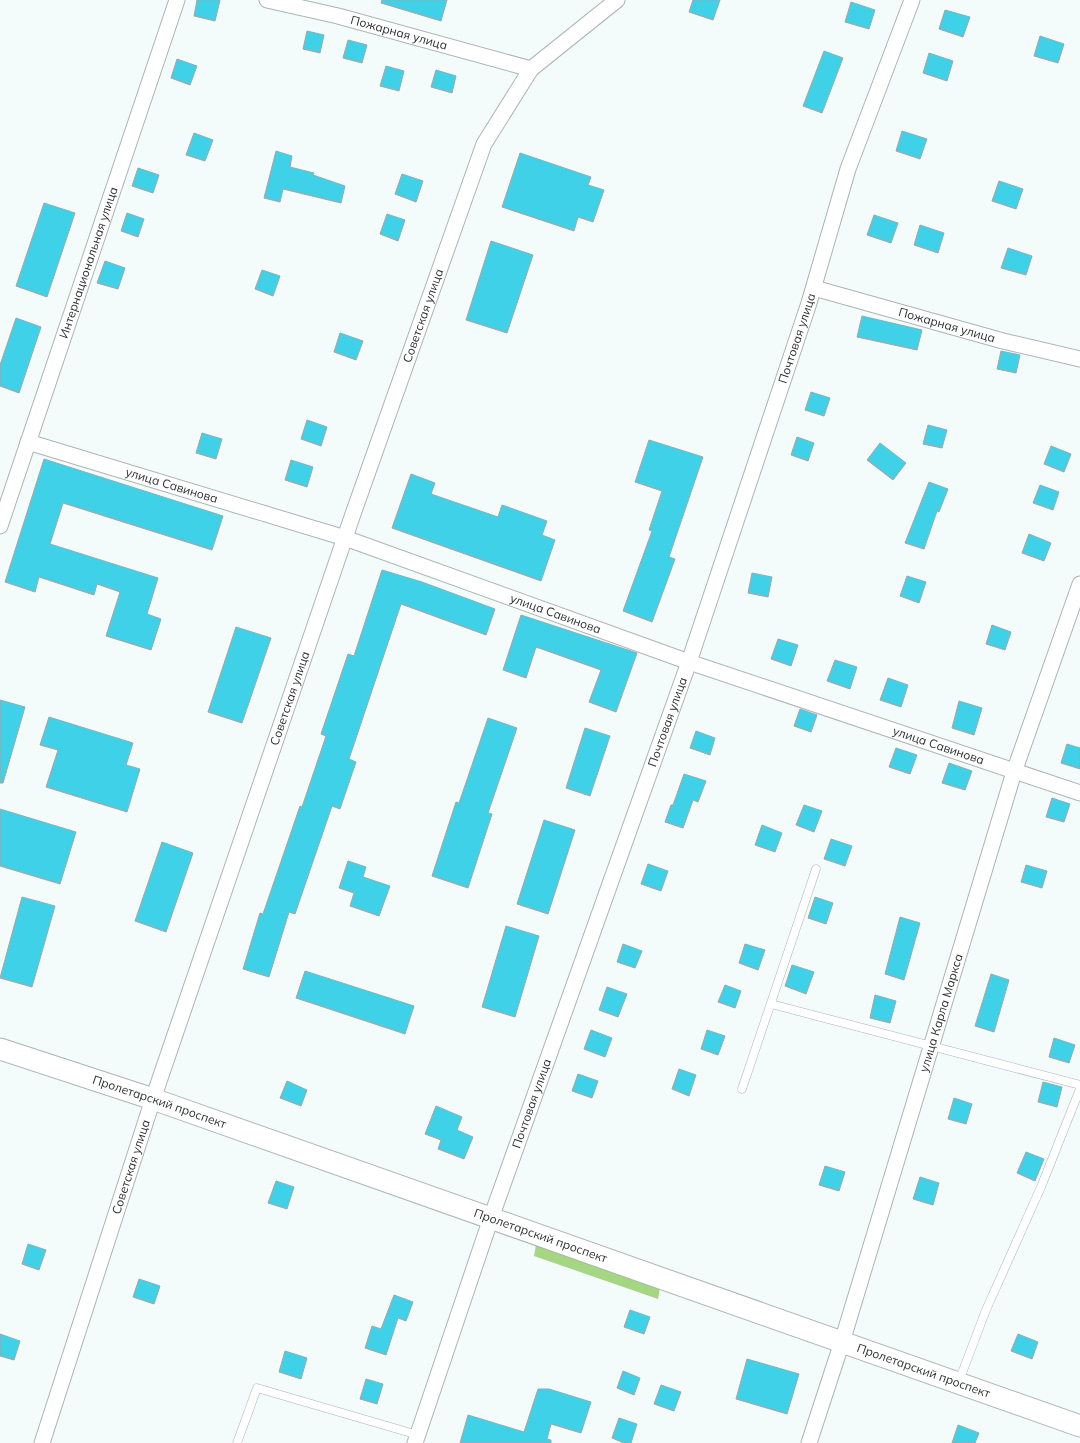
<svg xmlns="http://www.w3.org/2000/svg" width="1080" height="1443" viewBox="0 0 1080 1443" font-family="Mulish,sans-serif">
  <style>
    .forest { fill: #a5d681 }
    .building { fill: #3fd1e8; stroke: #9fa7a8 }
    .lines { fill: none; stroke-linecap: round; stroke-linejoin: round }
    .lane-casing { stroke: #adb5b4; stroke-width: 9 }
    .street-casing { stroke: #adb5b4; stroke-width: 17 }
    .secondary-casing { stroke: #adb5b4; stroke-width: 23 }
    .lane { stroke: #fff; stroke-width: 8 }
    .street { stroke: #fff; stroke-width: 15 }
    .secondary { stroke: #fff; stroke-width: 21 }
    .labels { text-anchor: middle; stroke-width: 4; stroke-linejoin: round; paint-order: stroke }
    .street-label { font-size: 12px; fill: #2e3131; stroke: #fff }
  </style>
  <rect width="100%" height="100%" fill="#f3fcfa"/>
  <path class="forest" d="M536 1245 660 1288 658 1299 534 1256Z"/>
  <path class="building" d="M197 0H220L215 21 194 16Z
    M382 0H447L441 21 381 3Z
    M693 0H720L713 20 689 12Z
    M851 2 875 10 869 29 845 22Z
    M945 10 970 17 963 37 939 29Z
    M307 31 324 35 320 53 303 49Z
    M1040 36 1064 44 1058 63 1034 56Z
    M348 40 367 45 362 63 343 58Z
    M824 51 843 58 822 113 803 106Z
    M929 53 953 61 947 81 923 73Z
    M177 59 197 66 190 85 171 78Z
    M386 66 404 71 399 91 380 86Z
    M436 70 456 76 452 93 431 87Z
    M902 131 927 139 920 159 896 151Z
    M194 133 213 140 205 161 186 155Z
    M276 151 292 156 290 167 314 173 313 175 345 186 341 203 283 189 280 202 264 198Z
    M520 153 591 177 588 185 604 190 593 222 578 217 574 231 502 207Z
    M138 168 159 175 153 193 132 186Z
    M402 174 423 181 416 202 395 194Z
    M999 181 1023 189 1016 209 992 201Z
    M44 203 75 213 47 297 16 286Z
    M127 213 144 219 138 237 121 231Z
    M387 214 405 220 398 241 380 234Z
    M874 215 898 223 891 243 867 235Z
    M920 225 944 233 938 253 914 245Z
    M491 241 533 255 507 333 466 320Z
    M1008 248 1032 256 1026 275 1001 268Z
    M105 261 125 268 118 289 97 283Z
    M262 270 280 276 273 296 255 289Z
    M862 316 922 330 917 350 857 337Z
    M16 318 41 327 19 393 0 386V365Z
    M340 333 363 341 356 360 334 352Z
    M1001 351 1020 355 1016 373 997 369Z
    M811 392 830 398 824 416 805 410Z
    M307 420 327 427 321 446 301 439Z
    M928 425 947 430 942 448 923 444Z
    M202 433 222 439 216 459 196 453Z
    M797 437 814 443 808 461 791 455Z
    M649 440 703 457 669 557 675 559 652 622 623 611 652 531 649 530 662 491 635 482Z
    M880 443 906 463 893 480 867 460Z
    M1051 446 1071 454 1064 472 1044 464Z
    M44 459 223 516 212 550 63 503 50 544 158 578 147 614 161 619 151 650 106 636 120 592 97 584 94 595 39 577 35 592 5 582Z
    M291 460 313 467 307 487 285 480Z
    M411 474 435 483 431 494 498 517 502 505 547 521 542 535 555 540 541 581 392 528Z
    M929 482 948 489 939 512 937 511 924 549 905 543Z
    M1040 485 1059 492 1053 510 1033 503Z
    M1029 534 1051 543 1044 561 1022 553Z
    M382 570 422 582 495 609 486 635 401 604 349 759 356 762 340 809 332 806 295 914 289 912 269 977 243 969 260 913 263 914 300 806 302 807 326 736 321 734 348 654 354 656Z
    M752 573 772 577 768 597 748 593Z
    M907 576 926 582 919 603 900 596Z
    M521 615 637 653 616 712 589 702 601 670 536 647 526 678 503 670Z
    M992 625 1011 632 1005 650 986 644Z
    M236 627 271 638 242 723 208 712Z
    M778 639 798 645 791 666 771 659Z
    M835 660 857 667 850 689 827 681Z
    M888 678 908 685 901 707 880 700Z
    M0 700 25 707 3 783H0Z
    M959 701 982 708 974 735 952 728Z
    M800 709 817 715 811 732 794 726Z
    M49 717 133 743 126 765 140 769 127 812 46 787 58 750 40 745Z
    M488 718 517 728 488 813 492 814 468 888 432 876 456 802 459 803Z
    M585 728 610 736 590 796 566 788Z
    M696 731 715 738 710 755 690 748Z
    M1067 744 1080 748V769L1061 763Z
    M896 748 917 755 910 774 889 767Z
    M949 763 972 771 965 790 942 783Z
    M684 774 706 781 698 802 693 800 683 828 665 822 671 805H673Z
    M1052 798 1070 804 1064 822 1046 817Z
    M804 805 822 811 814 832 796 825Z
    M0 809 76 832 60 884 0 866Z
    M544 820 575 830 548 914 517 904Z
    M762 825 782 833 775 852 755 845Z
    M831 839 852 846 845 866 824 859Z
    M162 842 193 853 166 932 135 921Z
    M348 861 366 867 363 877 390 886 379 916 350 906 354 893 339 888Z
    M648 864 668 871 661 891 641 884Z
    M1026 865 1047 871 1042 888 1021 882Z
    M22 897 55 906 32 987 0 978Z
    M815 897 833 903 826 924 808 918Z
    M900 917 920 923 904 980 885 974Z
    M506 926 539 936 515 1017 482 1007Z
    M623 944 642 951 635 968 617 962Z
    M745 944 765 950 758 970 739 963Z
    M792 965 814 972 806 994 785 986Z
    M305 971 414 1006 405 1034 296 998Z
    M991 974 1009 980 994 1032 975 1026Z
    M725 985 741 991 735 1008 718 1002Z
    M607 987 627 994 618 1017 599 1010Z
    M875 995 896 1001 890 1023 870 1018Z
    M591 1030 612 1038 605 1057 584 1049Z
    M707 1030 725 1036 718 1055 701 1049Z
    M1054 1038 1075 1045 1069 1063 1049 1057Z
    M679 1069 696 1075 689 1096 672 1089Z
    M578 1074 598 1081 592 1098 572 1091Z
    M287 1081 307 1090 301 1106 280 1098Z
    M1043 1082 1062 1087 1057 1107 1038 1102Z
    M954 1098 972 1104 966 1124 948 1119Z
    M436 1106 462 1117 457 1130 473 1137 464 1159 438 1149 441 1140 425 1134Z
    M1026 1152 1044 1159 1035 1181 1017 1173Z
    M825 1166 845 1172 839 1191 819 1185Z
    M920 1177 939 1183 933 1205 913 1199Z
    M276 1181 294 1187 287 1209 268 1203Z
    M28 1244 46 1250 39 1270 22 1264Z
    M139 1279 160 1286 154 1304 133 1297Z
    M394 1295 413 1302 406 1321 398 1318 386 1355 365 1348 372 1326 381 1329Z
    M630 1310 650 1317 644 1334 624 1327Z
    M0 1334 20 1341 14 1360 0 1356Z
    M1018 1334 1038 1342 1032 1359 1011 1351Z
    M285 1351 307 1358 301 1379 279 1372Z
    M747 1359 799 1374 787 1414 736 1399Z
    M623 1371 640 1378 634 1395 617 1388Z
    M366 1379 383 1384 377 1404 360 1399Z
    M661 1385 681 1392 674 1411 654 1404Z
    M538 1389H549L591 1402 581 1433 551 1424 547 1439 551 1440V1443H460L468 1415 524 1432Z
    M619 1418 637 1424 631 1443H624L612 1438Z
    M958 1425 979 1433 975 1443H952Z"/>
  <g class="lines">
    <defs>
      <path id="lane" d="M771 1004 1080 1085
        M742 1089 816 869
        M959 1381 986 1310 1041 1187 1080 1089
        M237 1443 257 1388 418 1435"/>
      <g id="street">
        <path id="s1" d="M267 0 338 16 531 69"/>
        <path id="s2" d="M814 288 1003 341 1080 359"/>
        <path id="s3" d="M28 442 345 538 689 662 1080 793"/>
        <path id="s4" d="M0 526 177 0"/>
        <path id="s5" d="M42 1443 153 1099 353 514 484 144 531 69 617 0"/>
        <path id="s6" d="M415 1443 491 1218 689 662 809 303 848 169 912 0"/>
        <path id="s7" d="M809 1443 842 1342 1014 772 1080 584"/>
      </g>
      <g id="secondary">
        <path id="s8" d="M0 1049 153 1099 1080 1426"/>
      </g>
    </defs>
    <use href="#lane" class="lane-casing"/>
    <use href="#street" class="street-casing"/>
    <use href="#secondary" class="secondary-casing"/>
    <use href="#lane" class="lane"/>
    <use href="#street" class="street"/>
    <use href="#secondary" class="secondary"/>
  </g>
  <g class="labels">
    <g class="street-label">
      <text dy="4" stroke="none"><textPath href="#s1" startOffset="136">Пожарная улица</textPath></text>
      <text dy="4" stroke="none"><textPath href="#s4" startOffset="278">Интернациональная улица</textPath></text>
      <text dy="4" stroke="none"><textPath href="#s5" startOffset="1190">Советская улица</textPath></text>
      <text dy="4" stroke="none"><textPath href="#s2" startOffset="138">Пожарная улица</textPath></text>
      <text dy="4" stroke="none"><textPath href="#s6" startOffset="1169">Почтовая улица</textPath></text>
      <text dy="4" stroke="none"><textPath href="#s3" startOffset="150">улица Савинова</textPath></text>
      <text dy="4" stroke="none"><textPath href="#s3" startOffset="555">улица Савинова</textPath></text>
      <text dy="4" stroke="none"><textPath href="#s5" startOffset="785">Советская улица</textPath></text>
      <text dy="4" stroke="none"><textPath href="#s6" startOffset="764">Почтовая улица</textPath></text>
      <text dy="4" stroke="none"><textPath href="#s3" startOffset="960">улица Савинова</textPath></text>
      <text dy="4" stroke="none"><textPath href="#s7" startOffset="450">улица Карла Маркса</textPath></text>
      <text dy="4" stroke="none"><textPath href="#s8" startOffset="168">Пролетарский проспект</textPath></text>
      <text dy="4" stroke="none"><textPath href="#s6" startOffset="359">Почтовая улица</textPath></text>
      <text dy="4" stroke="none"><textPath href="#s5" startOffset="290">Советская улица</textPath></text>
      <text dy="4" stroke="none"><textPath href="#s8" startOffset="572">Пролетарский проспект</textPath></text>
      <text dy="4" stroke="none"><textPath href="#s8" startOffset="978">Пролетарский проспект</textPath></text>
    </g>
  </g>
</svg>
